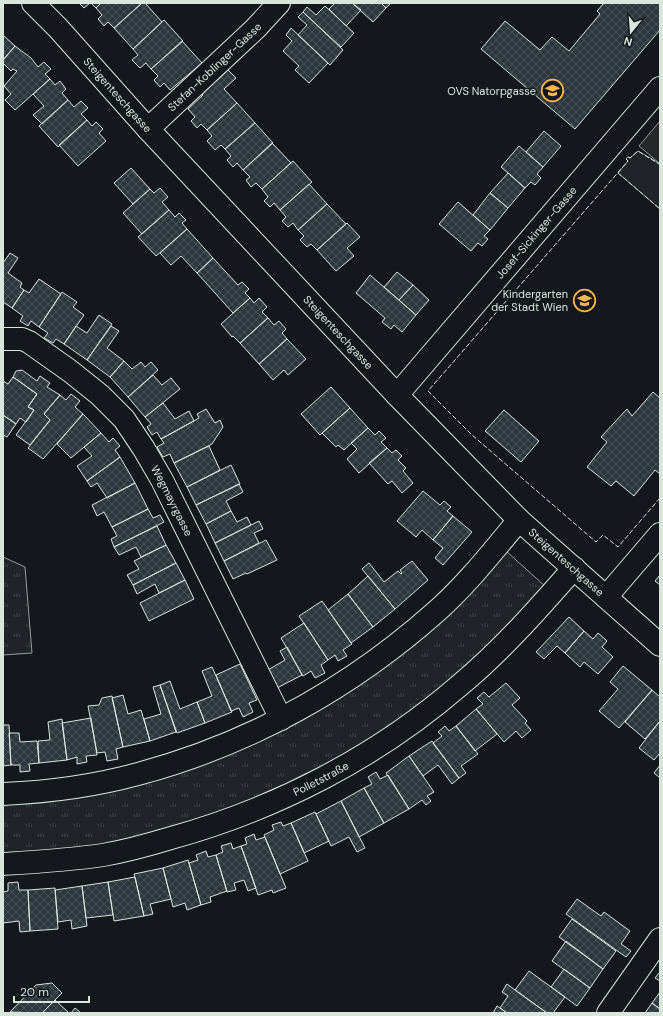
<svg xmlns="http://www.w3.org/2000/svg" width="663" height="1016" viewBox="0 0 663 1016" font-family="'DM Sans',sans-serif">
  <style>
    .grass { fill: url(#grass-tufts); stroke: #939e99 }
    .park { fill: #202428; stroke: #939e99 }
    .parking { fill: #24282b; stroke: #939e99 }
    .building { fill: url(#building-cross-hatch); stroke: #d8e6dc }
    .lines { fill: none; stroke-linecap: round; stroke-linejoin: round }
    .street-casing { stroke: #d8e6dc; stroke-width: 24 }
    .street { stroke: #14181c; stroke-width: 22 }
    .fence { stroke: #d8e6dc; stroke-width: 1; stroke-dasharray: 5 2; stroke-linecap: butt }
    .labels { text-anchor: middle; stroke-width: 3; stroke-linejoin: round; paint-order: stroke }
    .street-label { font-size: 11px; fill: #d8e6dc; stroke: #14181c }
    .poi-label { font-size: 11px; fill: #d8e6dc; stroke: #14181c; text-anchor: end }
  </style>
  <defs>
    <pattern id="grass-tufts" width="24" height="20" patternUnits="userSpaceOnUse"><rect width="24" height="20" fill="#202428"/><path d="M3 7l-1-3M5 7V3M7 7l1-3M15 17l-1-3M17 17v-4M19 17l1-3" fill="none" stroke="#404447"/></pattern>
    <pattern id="building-cross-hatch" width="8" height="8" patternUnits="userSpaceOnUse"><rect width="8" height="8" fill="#2c363c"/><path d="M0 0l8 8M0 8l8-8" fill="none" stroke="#4a5358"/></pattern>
  </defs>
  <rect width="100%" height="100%" fill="#14181c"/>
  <path class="grass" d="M506 551 546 587 461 673 375 738 306 777 207 819 106 845 3 856V803L255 741Z
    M3 557 25 567 32 653 3 655Z"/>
  <path class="park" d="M638 151 659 163 660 162V209L618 173 628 161 626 159 628 157 630 158Z"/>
  <path class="parking" d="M660 121V162L659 163 639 146Z"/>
  <path class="building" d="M79 3H90L84 8Z
    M91 3H101L96 8Z
    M101 3H142L114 28 108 22 104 26 98 19 102 15 96 8Z
    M142 3H145L162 22 133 49 114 28Z
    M335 3H352L361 10 346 26 329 9Z
    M352 3H381L386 8 373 22Z
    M381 3H391L386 8Z
    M604 3H660V30L575 129 481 49 505 21 540 50 552 37 569 51 600 14 597 11Z
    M325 6 354 33 341 47 303 12 307 7 316 15Z
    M303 12 343 50 330 65 298 35 307 25 298 17Z
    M164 20 183 41 151 69 146 63 140 68 132 60 138 55 133 49Z
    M291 28 328 63 309 83 295 70 299 66 283 51 292 41 286 35Z
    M3 35 15 46 3 60Z
    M182 41 202 63 170 90 164 83 160 87 154 80 158 76 151 69Z
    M15 46 31 58 38 67 44 62 51 69 45 74 50 79 15 110 5 100 11 94 4 86 17 71 13 69 11 71 3 63V60Z
    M228 70 236 78 224 89 237 103 207 130 201 124 197 128 191 121 195 117 188 109 203 95 202 94Z
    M50 79 55 85 60 81 66 89 62 93 68 100 42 124 33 115 44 106 33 94Z
    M68 100 74 107 81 101 88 108 81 114 87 120 58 147 39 126Z
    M237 103 255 123 225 149 221 145 215 150 207 141 212 136 207 130Z
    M87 120 92 126 96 122 103 129 99 133 106 141 78 166 59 145Z
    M255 123 273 143 243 170 237 163 233 167 227 160 231 156 225 149Z
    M544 131 561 146 543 167 526 152Z
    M272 143 291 163 262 189 256 183 251 187 246 180 250 177 243 170Z
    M519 146 543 167 537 174 541 178 535 185 531 182 525 188 501 167Z
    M293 161 312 182 280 210 274 203 270 207 264 201 268 197 262 189Z
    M131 168 150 189 133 204 114 183Z
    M508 173 525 188 508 208 490 193Z
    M309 184 327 204 298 230 293 223 288 227 282 221 286 217 280 210Z
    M160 188 168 197 162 202 169 210 142 234 123 213 150 189 154 193Z
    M490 193 508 208 490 230 473 215Z
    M458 202 490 230 484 236 488 239 482 246 478 243 471 251 439 224Z
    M327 204 346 224 317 250 311 244 307 247 300 240 304 236 298 230Z
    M169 210 175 217 179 213 186 220 182 223 187 229 156 256 138 237Z
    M347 223 360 237 347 248 354 256 336 271 317 250Z
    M187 229 213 258 197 273 181 256 171 265 160 253Z
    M10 253 18 258 8 273 22 283 20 287 24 290 12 308 3 302V263Z
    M213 258 238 285 242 282 249 289 245 293 250 298 233 313 197 273Z
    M397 272 413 285 399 300 384 287Z
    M370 275 416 315 402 332 394 325 391 329 382 322 385 318 356 293Z
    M39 279 61 294 39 327 31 321 28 326 20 321 23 316 12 308 24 290 29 293Z
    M413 285 429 300 416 315 399 300Z
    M62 292 77 302 73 307 84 315 64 344 56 339 53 343 44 338 48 333 39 327Z
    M250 298 254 303 259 298 267 307 262 312 268 318 240 343 233 336 232 337 221 324Z
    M99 315 112 324 87 360 64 344 76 326 87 333Z
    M268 318 274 325 279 321 286 329 282 333 287 339 259 364 240 343Z
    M111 326 119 331 107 348 124 361 110 377 87 360Z
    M287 339 306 359 288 375 284 370 273 380 259 364Z
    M124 361 132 369 141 362 145 367 151 362 158 370 128 397 110 377Z
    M22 370 37 381 40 376 50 383 47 387 60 395 44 414 50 420 30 445 16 435 34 410 28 407 37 394 13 377 16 371Z
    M153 375 162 385 171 378 180 389 145 417 128 397Z
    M13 377 37 394 28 407 34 410 26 422 20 418 16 424 3 415V381L8 384Z
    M331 387 350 408 320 435 301 414Z
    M653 392 660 398V474L655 470 634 496 616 481 611 486 587 467 607 442 601 437 627 409 632 416Z
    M71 394 80 401 75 407 83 414 43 459 28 448 50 420 44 414 60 395 66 400Z
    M163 403 175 419 189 411 194 421 161 439 157 432 152 435 147 427 151 424 145 417Z
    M350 408 368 428 344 450 338 445 336 447 322 433Z
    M206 409 215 423 220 420 223 427 212 444 174 463 170 454 163 457 157 447 164 443 161 439 199 418 197 414Z
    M504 410 539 441 521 462 485 431Z
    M83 414 101 433 71 458 57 444Z
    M3 415 16 424 7 437 3 435Z
    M368 428 375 435 379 431 386 438 381 442 387 448 359 473 347 459 357 449 351 443Z
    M101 433 109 442 113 438 120 446 115 450 120 457 87 481 77 466 92 456 84 447Z
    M209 446 220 470 187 487 174 463Z
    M387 448 392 453 396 450 402 456 398 460 406 468 403 471 413 483 402 493 392 481 388 484 369 463Z
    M120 457 135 483 107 498 97 483 91 487 87 481Z
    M231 465 240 484 196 505 187 487Z
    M135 483 148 509 112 527 104 512 97 516 92 505Z
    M239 484 243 492 226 501 231 511 206 524 196 505Z
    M423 491 440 505 444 501 451 507 447 511 453 516 433 540 422 530 416 537 397 521Z
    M148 509 153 518 160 515 164 522 114 547 111 539 117 536 112 527Z
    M231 511 237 522 247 517 251 525 215 543 206 524Z
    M453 516 472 532 443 565 435 558 443 548 433 540Z
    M259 521 263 529 254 533 259 543 224 561 215 543Z
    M157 526 166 545 141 557 136 547 119 555 114 547Z
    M266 540 277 560 247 574 246 573 233 579 224 561Z
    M166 545 176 563 133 585 127 575 139 569 134 561Z
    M412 561 428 580 395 609 362 569 369 563 384 582 398 571 401 574 402 573 400 570Z
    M176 563 185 580 159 593 155 584 137 594 133 585Z
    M660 575V585L655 581Z
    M368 576 395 609 373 627 348 594Z
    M185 580 194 599 149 621 140 603Z
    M348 594 373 627 351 643 328 610Z
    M322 601 352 644 343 650 347 656 338 661 335 655 328 660 299 616Z
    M569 617 584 631 565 653 557 646 544 659 536 652Z
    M304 623 328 660 321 665 325 673 315 678 311 671 303 676 281 638Z
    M584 631 593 639 598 633 607 641 602 647 613 657 598 674 584 662 580 667 565 653Z
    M287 647 302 675 277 688 268 670 285 660 280 651Z
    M240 664 257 700 249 703 253 712 243 717 239 708 231 711 216 675Z
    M623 666 652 690 619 728 599 711 618 689 610 682Z
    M212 667 232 712 205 723 197 702 212 696 202 671Z
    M170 681 180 709 197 702 205 723 177 733 160 685Z
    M506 683 520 698 512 705 527 721 525 723 531 730 522 738 516 731 504 742 476 709 483 704 477 698 484 692 489 697Z
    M160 685 176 732 150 741 144 719 161 714 153 687Z
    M652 690 660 697V721L645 739 625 722Z
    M123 695 128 714 141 710 150 741 123 747 112 698Z
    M112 696 123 747 116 749 118 759 107 761 105 752 97 753 88 706 99 705 102 698Z
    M476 709 497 734 475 751 456 726Z
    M91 718 97 755 86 756 87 762 77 764V757L67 760 62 723Z
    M62 719 67 760 39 763 38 741 50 740 48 722Z
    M660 721V754H659L654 760 639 748Z
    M3 725H9L11 765 3 766Z
    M445 726 449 731 456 726 478 754 461 766 466 773 459 778 433 743 442 736 438 732Z
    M9 733H19L20 742 37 741 39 763 29 764 30 771 20 772V765H11Z
    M432 741 459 778 452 784 438 765 423 776 409 756Z
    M409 756 434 792 427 796 431 801 426 805 422 800 409 809 386 773Z
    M660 765V778L654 773Z
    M376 772 380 779 388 775 409 809 384 823 364 788 372 784 368 777Z
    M364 788 384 823 359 837 341 801Z
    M341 801 365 848 357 852 349 837 331 846 316 814Z
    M315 812 329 841 304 853 291 823Z
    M281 822 283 826 291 823 308 861 280 874 264 835 274 830 272 825Z
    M254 834 256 840 265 837 286 888 273 893 272 890 258 895 241 846 247 844 245 838Z
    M231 843 233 849 241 846 256 888 248 891 244 880 234 883 236 890 227 892 216 855 223 852 221 846Z
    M206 851 208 857 216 855 227 891 210 897 211 902 201 905 189 863 198 860 196 855Z
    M188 860 201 905 187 910 185 903 173 907 163 868Z
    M163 868 171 899 150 904 153 914 144 916 134 874Z
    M135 877 144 916 114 921 108 882Z
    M18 882 19 890H28L30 931 20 932 19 921 3 923V892L8 891V883Z
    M108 882 113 915 86 918 82 886Z
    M82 886 87 926 72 929 71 920 58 922 55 890Z
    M55 888 58 929 30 931 28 890Z
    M577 899 601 916 604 912 630 931 621 944 631 951 626 957 566 914Z
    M572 919 616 951 603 969 559 937Z
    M566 941 603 969 590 988 552 961Z
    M564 969 590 988 577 1006 551 987Z
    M529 971 565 997 553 1013H547L515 990Z
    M659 973H660V981L655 978Z
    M52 983 62 993 42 1013 10 1012 36 985Z
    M507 984 515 990 547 1013H507L500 1008 508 996 502 992Z
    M660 992V1009L652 1003Z
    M55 1000 69 1013H42Z
    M652 1003 660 1009V1013H645Z
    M497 1006 500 1008 507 1013H493Z
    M75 1008 81 1013H71Z"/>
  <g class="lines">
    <defs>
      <g id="street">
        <path id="s1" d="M33 3 58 28 148 129 397 395 519 520 660 645"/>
        <path id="s2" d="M148 129 255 29 279 3"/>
        <path id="s3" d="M3 339H22L29 342 70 371 100 395 124 419 144 449 162 480 281 719"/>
        <path id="s4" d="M397 395 660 88"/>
        <path d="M606 597 660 534"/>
        <path d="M3 794C48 792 94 786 138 774 250 744 352 687 438 610 468 583 493 551 519 520"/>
        <path id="s5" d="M3 864C36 862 70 860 103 855 126 851 148 845 171 838 276 809 377 757 460 685 502 650 538 609 574 568"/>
        <path d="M608 1013 660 939"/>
      </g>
    </defs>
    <use href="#street" class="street-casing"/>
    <use href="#street" class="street"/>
    <path class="fence" d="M660 162 659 164 638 151 630 158 628 157 626 159 628 161 428 391 472 435 596 542 603 535 618 547 660 498
      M618 173 660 209"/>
  </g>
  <defs>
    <symbol id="school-ring" viewBox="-11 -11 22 22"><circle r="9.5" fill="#14181c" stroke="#ffb74d" stroke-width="1.5"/><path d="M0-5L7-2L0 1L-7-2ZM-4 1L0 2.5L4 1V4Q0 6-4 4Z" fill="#ffb74d"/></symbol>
  </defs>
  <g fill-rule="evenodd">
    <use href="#school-ring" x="540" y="78" width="25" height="25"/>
    <use href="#school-ring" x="572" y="288" width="25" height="25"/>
  </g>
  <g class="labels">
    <g class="street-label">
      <text dy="4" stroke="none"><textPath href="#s2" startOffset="91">Stefan-Koblinger-Gasse</textPath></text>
      <text dy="4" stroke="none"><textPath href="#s1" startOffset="125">Steigenteschgasse</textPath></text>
      <text dy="4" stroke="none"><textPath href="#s4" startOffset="214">Josef-Sickinger-Gasse</textPath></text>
      <text dy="4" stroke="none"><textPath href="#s1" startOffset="449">Steigenteschgasse</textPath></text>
      <text dy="4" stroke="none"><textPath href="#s3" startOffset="244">Wegmayrgasse</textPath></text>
      <text dy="4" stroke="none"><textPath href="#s1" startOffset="773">Steigenteschgasse</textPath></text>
      <text dy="4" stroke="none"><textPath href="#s5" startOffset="332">Polletstraße</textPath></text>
    </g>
    <g class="poi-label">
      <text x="536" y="95">OVS Natorpgasse</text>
      <text x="568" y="298">Kindergarten<tspan x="568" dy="13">der Stadt Wien</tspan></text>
    </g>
  </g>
  <rect width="663" height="1016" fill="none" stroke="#d8e6dc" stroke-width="8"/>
  <g transform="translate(631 32) rotate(197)" stroke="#14181c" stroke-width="3" paint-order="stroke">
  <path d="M0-3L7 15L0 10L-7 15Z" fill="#d8e6dc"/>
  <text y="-6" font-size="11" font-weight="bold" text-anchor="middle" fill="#d8e6dc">N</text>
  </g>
  <path d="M14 996v6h75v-6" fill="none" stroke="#d8e6dc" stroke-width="2"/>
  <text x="20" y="996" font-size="12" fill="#d8e6dc" stroke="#14181c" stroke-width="3" paint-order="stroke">20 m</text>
</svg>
